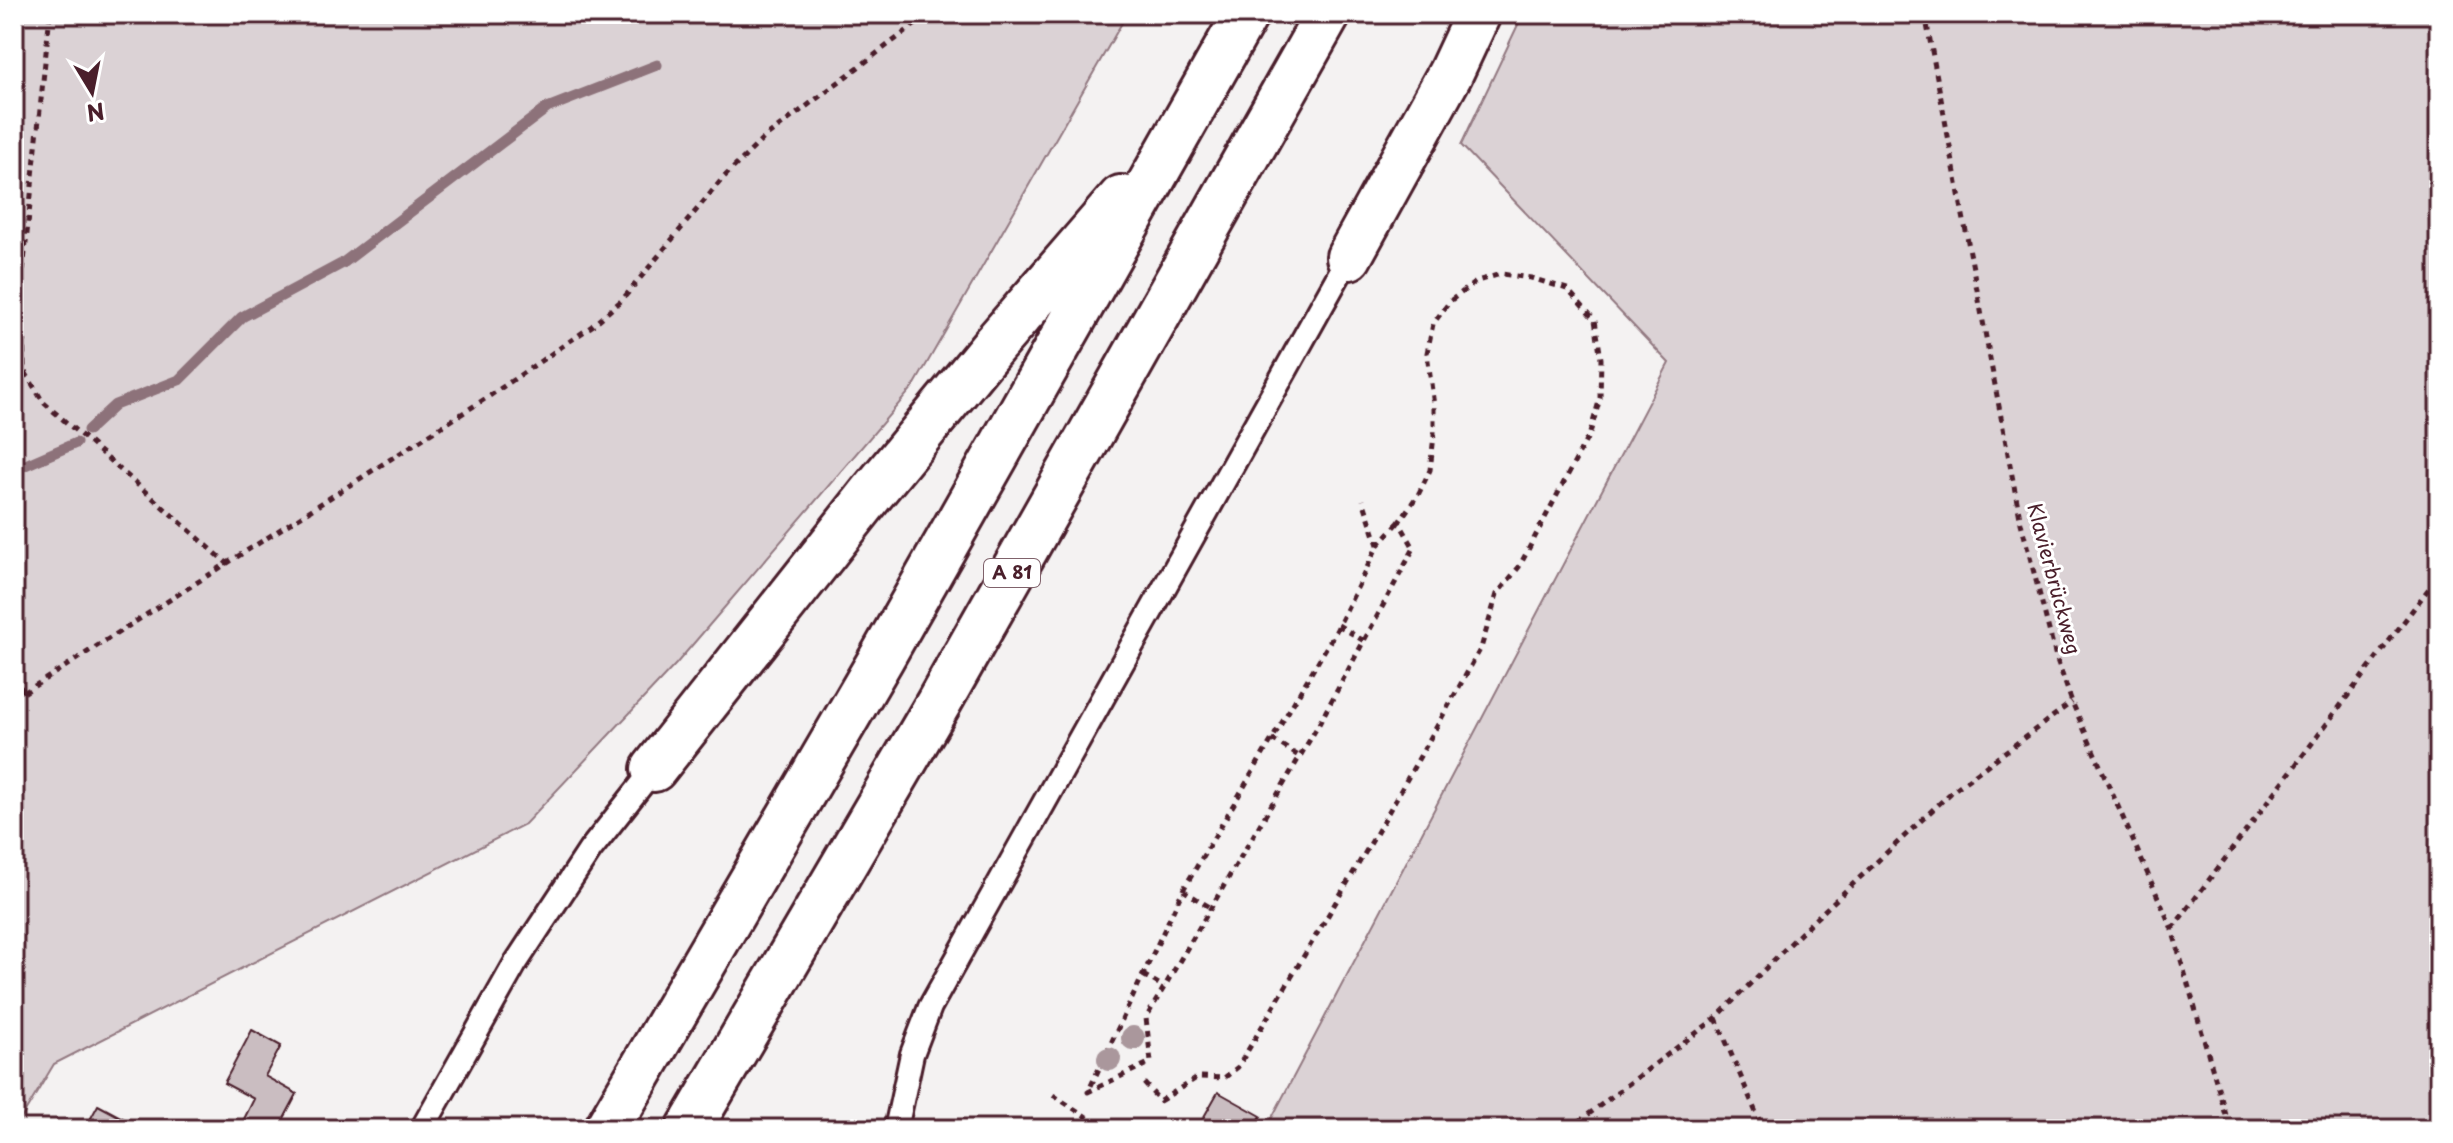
<svg xmlns="http://www.w3.org/2000/svg" width="2453" height="1143" viewBox="0 0 2453 1143" font-family="'Playpen Sans',sans-serif">
  <style>
    .green { fill: #dbd2d5; stroke: #927880; stroke-width: 2 }
    .lines { fill: none; stroke-linecap: round; stroke-linejoin: round }
    .stream { stroke: #8d727a; stroke-width: 11 }
    .building { fill: #cabdc1; stroke: #4a1f2b; stroke-width: 2 }
    .lane-casing { stroke: #4a1f2b; stroke-width: 28 }
    .highway-casing { stroke: #4a1f2b; stroke-width: 50 }
    .path { stroke: #4a1f2b; stroke-width: 5; stroke-dasharray: 6 6; stroke-linecap: butt }
    .lane { stroke: #fff; stroke-width: 22 }
    .highway { stroke: #fff; stroke-width: 44 }
    .tree { fill: #aa979c }
    .labels { text-anchor: middle; stroke-width: 6; stroke-linejoin: round; paint-order: stroke }
    .shield { fill: #fff; stroke: #80626b; stroke-width: 2 }
    .shield-label { font-size: 18px; font-weight: bold; fill: #4a1f2b }
    .street-label { font-size: 20px; fill: #4a1f2b; stroke: #fff }
  </style>
  <rect width="100%" height="100%" fill="#f4f2f2"/>
  <filter id="ink" filterUnits="userSpaceOnUse"><feTurbulence type="fractalNoise" baseFrequency=".0125" numOctaves="2"/><feDisplacementMap in="SourceGraphic" scale="16" xChannelSelector="R" yChannelSelector="G"/><feConvolveMatrix kernelMatrix="1 2 1 2 8 2 1 2 1" color-interpolation-filters="sRGB"/></filter>
  <g filter="url(#ink)">
    <path class="green" d="M14 14H1127L914 386 676 664 525 824 54 1064 15 1129Z
      M1523 14H2439V1129H1266L1669 363 1461 145Z"/>
    <g class="lines">
      <path class="stream" d="M88 430 115 405 179 380 242 317 343 263 547 108 657 65
        M14 470 76 443"/>
    </g>
    <path class="building" d="M252 1030 281 1046 265 1076 297 1094 280 1126 286 1129H239L254 1099 224 1083Z
      M1218 1092 1261 1116 1253 1129H1197Z
      M98 1105 128 1121 123 1129H85Z"/>
    <g class="lines">
      <defs>
        <path id="lane" d="M422 1129 515 964 590 850 654 769
          M896 1129 912 1054 930 1007 1349 257"/>
        <path id="highway" d="M1349 257 1450 74 1478 14
          M654 769 872 493 993 346 1121 198
          M607 1129 881 659 1246 14
          M689 1129 938 704 1328 14"/>
      </defs>
      <use href="#lane" class="lane-casing"/>
      <use href="#highway" class="highway-casing"/>
      <path class="path" d="M50 14 22 281 24 370 43 402 228 564
        M1925 14 2021 523 2056 657 2072 702 2172 929 2230 1129
        M1378 545 1399 522
        M1338 625 1364 641
        M14 677 24 692
        M14 699 485 399 592 326 622 300 723 178 763 139 929 14
        M1272 739 1300 757
        M1183 890 1211 908
        M2172 929 2439 575
        M1143 975 1164 987
        M1716 1018 1763 1129
        M1144 1083 1160 1101 1198 1077 1224 1078 1238 1067 1375 836 1481 648 1497 594 1519 567 1590 433 1600 398 1601 359 1595 320 1567 289 1531 278 1501 274 1477 281 1450 301 1433 324 1427 353 1434 406V436L1430 470 1419 493 1399 522 1414 548 1319 724 1146 1018 1151 1062 1088 1092 1183 890 1336 631 1378 545 1363 500
        M1053 1095 1105 1129
        M1569 1129 1716 1018 1812 922 1954 790 2072 702"/>
      <use href="#lane" class="lane"/>
      <use href="#highway" class="highway"/>
    </g>
    <g class="tree">
      <circle cx="1133" cy="1038" r="12"/>
      <circle cx="1109" cy="1059" r="12"/>
    </g>
  </g>
  <g class="labels">
    <rect class="shield" x="984" y="559" width="56" height="28" rx="6"/>
    <g class="shield-label">
      <text x="1012" y="579">A 81</text>
    </g>
    <g class="street-label">
      <text transform="translate(2054 579) rotate(75)" y="7">Klavierbrückweg</text>
    </g>
  </g>
  <rect width="2453" height="1143" fill="none" stroke="#fff" stroke-width="48"/>
  <rect x="24" y="24" width="2405" height="1095" fill="none" stroke="#4a1f2b" stroke-width="3" filter="url(#ink)"/>
  <g transform="translate(92 92) rotate(170)" stroke="#ffffff" stroke-width="6" paint-order="stroke">
  <path d="M0-6L14 30L0 20L-14 30Z" fill="#4a1f2b"/>
  <text y="-12" font-size="22" font-weight="bold" text-anchor="middle" fill="#4a1f2b">N</text>
  </g>
</svg>
